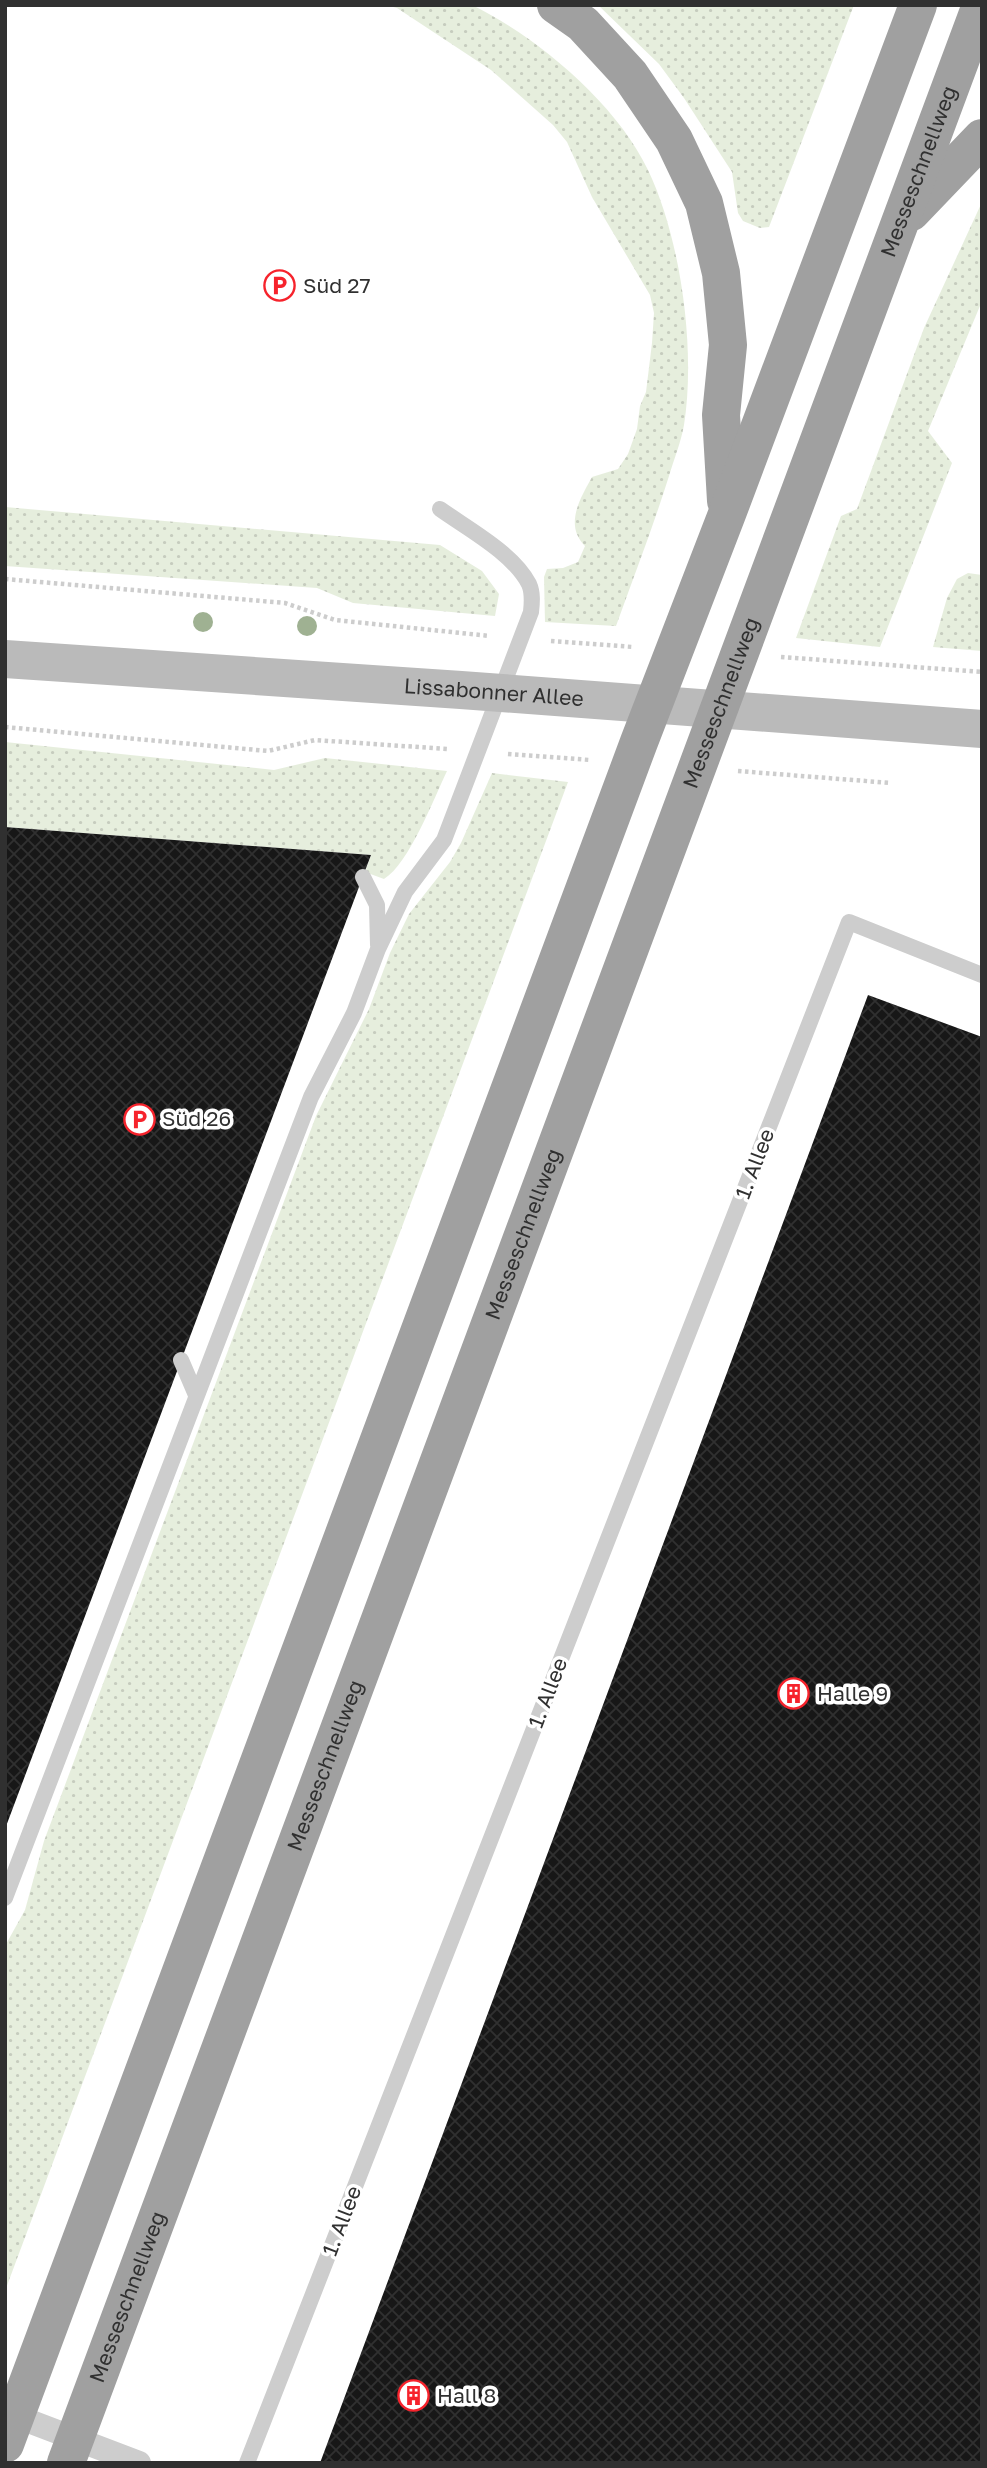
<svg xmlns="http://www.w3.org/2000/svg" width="987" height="2468" viewBox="0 0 987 2468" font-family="'Golos Text',sans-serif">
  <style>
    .grass { fill: url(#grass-dots) }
    .building { fill: url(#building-cross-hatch) }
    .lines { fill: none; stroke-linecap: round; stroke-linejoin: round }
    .path { stroke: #cdcdcd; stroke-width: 4.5; stroke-dasharray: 3.5 3.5; stroke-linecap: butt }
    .service { stroke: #cdcdcd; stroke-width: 16 }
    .pedestrian { stroke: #cdcdcd; stroke-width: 24 }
    .secondary { stroke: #bababa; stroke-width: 38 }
    .trunk { stroke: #a0a0a0; stroke-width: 38 }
    .tree { fill: #9fb192 }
    .labels { text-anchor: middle; stroke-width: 7; stroke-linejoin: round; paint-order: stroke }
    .street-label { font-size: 21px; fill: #303030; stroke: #fff }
    .poi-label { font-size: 21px; fill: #303030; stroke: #fff; text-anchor: start }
  </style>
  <defs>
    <pattern id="grass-dots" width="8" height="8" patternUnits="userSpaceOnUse" patternTransform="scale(1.75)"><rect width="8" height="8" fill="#e6eedd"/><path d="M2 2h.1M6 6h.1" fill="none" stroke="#c6ccbe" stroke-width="1.8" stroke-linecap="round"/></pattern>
    <pattern id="building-cross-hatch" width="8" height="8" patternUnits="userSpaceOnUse" patternTransform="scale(1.75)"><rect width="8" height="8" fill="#171717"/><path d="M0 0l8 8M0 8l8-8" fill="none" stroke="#303030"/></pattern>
  </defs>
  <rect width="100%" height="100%" fill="#fff"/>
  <path class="grass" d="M386 5H472C537 37 616 103 648 170 681 239 696 350 684 425 681 442 674 459 669 476 653 527 634 576 616 626L545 622 544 577 547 569 563 568 578 562 585 546C564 525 580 499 592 477L618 469 628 454 637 429 640 406 646 392 652 343 654 313 650 295 592 197 567 142 553 125 491 70 397 8Z
    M598 5H854L769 227 760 228 743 221 738 213 732 172 684 98 659 64Z
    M982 202V301L928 431 952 463 880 647 796 638 841 516 857 509 924 328Z
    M5 507 440 545 482 571 499 594 495 616 353 603 317 588 5 566Z
    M968 573 982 575V651L933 647 947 598 957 579Z
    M5 742 256 768 274 770 325 758 447 771C434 798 409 864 384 879L365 872 371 855 5 827Z
    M492 773 568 782 5 2291V1946L25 1910 44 1841 316 1116 369 1009 390 953 409 914 450 862 461 843Z"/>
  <path class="building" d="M5 827 371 855 5 1829Z
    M868 995 982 1037V2463H320Z"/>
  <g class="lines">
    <path class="path" d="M5 579 285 603 335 620 490 636
      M551 641 633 647
      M781 657 982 672
      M5 727 268 751 315 740 447 749
      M508 754 590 760
      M738 771 891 783"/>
    <path class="service" d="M363 877 377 905 378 945
      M181 1360 196 1395
      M5 1898 311 1097 354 1013 378 949 405 892 444 840 531 612C532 603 533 593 529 584 513 553 468 529 440 509
      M247 2463 849 922 982 975"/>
    <path class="pedestrian" d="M5 2412 139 2463"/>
    <path class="secondary" id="s1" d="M5 659 461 690 982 729"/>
    <g class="trunk">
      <path d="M556 5 583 24 630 75 674 140 704 203 721 273 728 345 721 415 726 501"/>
      <path d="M911 212 982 138"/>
      <path d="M5 2444 639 742 727 514 918 5"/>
      <path id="s2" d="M66 2463 981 5"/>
    </g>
  </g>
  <g class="tree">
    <circle cx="203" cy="622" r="10"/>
    <circle cx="307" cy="626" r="10"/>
  </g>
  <defs>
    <symbol id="parking-ring" viewBox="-11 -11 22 22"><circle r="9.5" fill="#fff" stroke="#f6232c" stroke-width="1.5"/><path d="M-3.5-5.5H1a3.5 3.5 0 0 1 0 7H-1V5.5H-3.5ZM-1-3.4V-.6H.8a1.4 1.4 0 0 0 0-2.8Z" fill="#f6232c"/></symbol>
    <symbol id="building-ring" viewBox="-11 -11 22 22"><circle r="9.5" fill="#fff" stroke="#f6232c" stroke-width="1.5"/><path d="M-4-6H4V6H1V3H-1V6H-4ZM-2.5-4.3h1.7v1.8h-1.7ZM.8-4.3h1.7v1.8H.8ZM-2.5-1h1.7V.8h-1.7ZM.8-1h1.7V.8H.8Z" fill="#f6232c"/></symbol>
  </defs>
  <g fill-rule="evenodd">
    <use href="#parking-ring" x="262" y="268" width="35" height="35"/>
    <use href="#parking-ring" x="122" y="1102" width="35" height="35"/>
    <use href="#building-ring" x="776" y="1676" width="35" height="35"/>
    <use href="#building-ring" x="396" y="2378" width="35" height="35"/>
  </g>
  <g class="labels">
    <g class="street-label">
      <text dy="7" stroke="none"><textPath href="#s2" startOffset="2445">Messeschnellweg</textPath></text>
      <text dy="7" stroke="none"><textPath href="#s1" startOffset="490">Lissabonner Allee</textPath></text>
      <text dy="7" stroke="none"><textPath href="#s2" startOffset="1878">Messeschnellweg</textPath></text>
      <text transform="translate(755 1164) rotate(-69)" y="7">1. Allee</text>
      <text dy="7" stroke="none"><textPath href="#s2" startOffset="1311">Messeschnellweg</textPath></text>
      <text transform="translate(548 1693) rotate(-69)" y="7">1. Allee</text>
      <text dy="7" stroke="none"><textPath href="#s2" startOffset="744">Messeschnellweg</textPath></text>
      <text transform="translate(342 2221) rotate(-69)" y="7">1. Allee</text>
      <text dy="7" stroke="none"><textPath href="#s2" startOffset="177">Messeschnellweg</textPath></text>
    </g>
    <g class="poi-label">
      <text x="303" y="293">Süd 27</text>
      <text x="162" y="1126">Süd 26</text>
      <text x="817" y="1701">Halle 9</text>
      <text x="437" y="2403">Hall 8</text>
    </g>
  </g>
  <rect width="987" height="2468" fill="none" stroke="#303030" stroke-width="14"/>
</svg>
